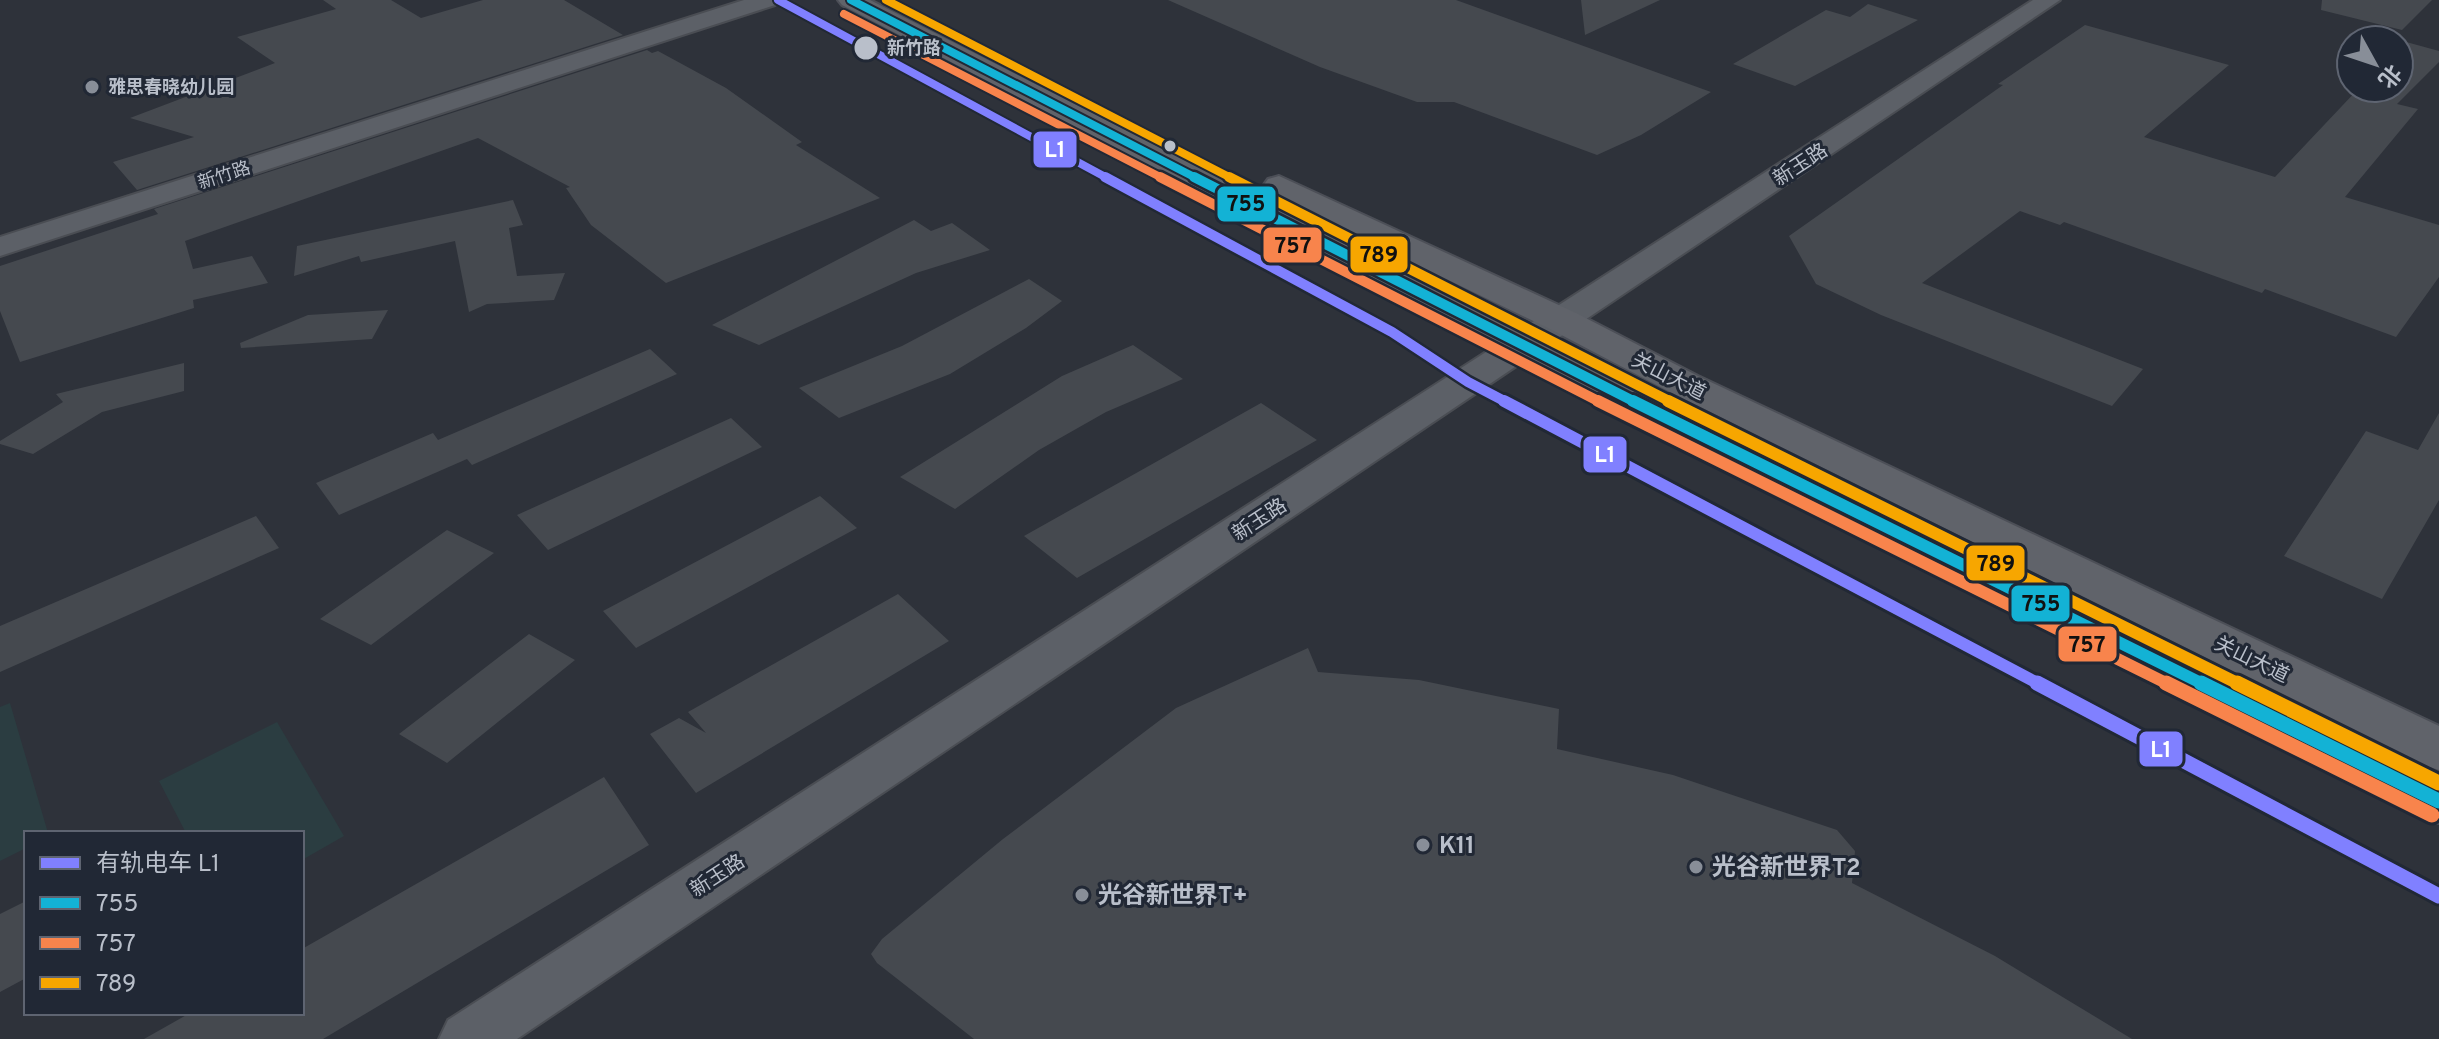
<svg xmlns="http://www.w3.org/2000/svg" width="2439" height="1039" viewBox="0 0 2439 1039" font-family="Overpass,'Noto Sans SC',sans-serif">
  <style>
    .green { fill: #2b3d41 }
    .building { fill: #45494f }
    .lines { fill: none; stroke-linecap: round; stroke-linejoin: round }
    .secondary-casing { stroke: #4a4d53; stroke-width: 4 }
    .primary-casing { stroke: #4c4f57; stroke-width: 4 }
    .secondary { fill: #5c6067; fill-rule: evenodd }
    .primary { fill: #60636a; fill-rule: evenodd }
    .bus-1-far3-casing { stroke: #212835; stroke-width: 12 }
    .bus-1-far2-casing { stroke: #212835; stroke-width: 15 }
    .bus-1-far1-casing { stroke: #212835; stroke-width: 18 }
    .bus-1-casing { stroke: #212835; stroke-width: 21 }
    .bus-2-far3-casing { stroke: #212835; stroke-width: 12 }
    .bus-2-far2-casing { stroke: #212835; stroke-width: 15 }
    .bus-2-far1-casing { stroke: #212835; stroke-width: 18 }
    .bus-2-casing { stroke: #212835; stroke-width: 21 }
    .bus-3-far3-casing { stroke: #212835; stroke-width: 12 }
    .bus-3-far2-casing { stroke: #212835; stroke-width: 15 }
    .bus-3-far1-casing { stroke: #212835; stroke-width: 18 }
    .bus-3-casing { stroke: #212835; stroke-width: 21 }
    .bus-1-far3 { stroke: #13b2d5; stroke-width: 8 }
    .bus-1-far2 { stroke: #13b2d5; stroke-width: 10 }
    .bus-1-far1 { stroke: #13b2d5; stroke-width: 12 }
    .bus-1 { stroke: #13b2d5; stroke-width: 15 }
    .bus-2-far3 { stroke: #f8844c; stroke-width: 8 }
    .bus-2-far2 { stroke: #f8844c; stroke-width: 10 }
    .bus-2-far1 { stroke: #f8844c; stroke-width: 12 }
    .bus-2 { stroke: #f8844c; stroke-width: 15 }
    .bus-3-far3 { stroke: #f7a600; stroke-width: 8 }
    .bus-3-far2 { stroke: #f7a600; stroke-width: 10 }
    .bus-3-far1 { stroke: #f7a600; stroke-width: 12 }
    .bus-3 { stroke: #f7a600; stroke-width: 15 }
    .tram-1-far3-casing { stroke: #212835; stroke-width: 12 }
    .tram-1-far2-casing { stroke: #212835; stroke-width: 15 }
    .tram-1-far1-casing { stroke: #212835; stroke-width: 18 }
    .tram-1-casing { stroke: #212835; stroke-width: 21 }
    .tram-1-far3 { stroke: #8080ff; stroke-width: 8 }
    .tram-1-far2 { stroke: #8080ff; stroke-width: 10 }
    .tram-1-far1 { stroke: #8080ff; stroke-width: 12 }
    .tram-1 { stroke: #8080ff; stroke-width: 15 }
    .stop-dot { fill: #b9bfca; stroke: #212835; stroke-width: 3 }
    .poi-dot { fill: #888e98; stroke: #212835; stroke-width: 3 }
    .labels { text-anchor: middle; stroke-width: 6; stroke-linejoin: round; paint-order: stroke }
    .far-stop-label { font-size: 18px; font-weight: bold; fill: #b9bfca; stroke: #212835; text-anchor: start }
    .far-poi-label { font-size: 18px; font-weight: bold; fill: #b9bfca; stroke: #212835; text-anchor: start }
    .far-street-label { font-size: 18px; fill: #b9bfca; stroke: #212835 }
    .street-label { font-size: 20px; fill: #b9bfca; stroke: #212835 }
    .near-poi-label { font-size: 24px; font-weight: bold; fill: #b9bfca; stroke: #212835; text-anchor: start }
    .line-badge { stroke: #212835; stroke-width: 3 }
    .badge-label { font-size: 22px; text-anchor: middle; font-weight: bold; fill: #fff }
    .pale-badge-label { font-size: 22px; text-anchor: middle; font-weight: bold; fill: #111 }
  </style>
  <rect width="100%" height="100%" fill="#2e323a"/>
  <path class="green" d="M10 703 48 833H26V848L0 861V707Z
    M277 722 344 836 302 860V833H186L159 781Z"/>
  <path class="building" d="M323 0H391L421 18 483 0H564L623 35 137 190 113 162 194 137 130 118 275 63 237 37 336 9Z
    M1168 0H1456L1711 92 1641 135 1597 155 1454 102H1417L1320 67Z
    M1581 0H1660L1585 35Z
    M2322 0H2432L2402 30 2321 10Z
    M1868 4 1918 20 1795 86 1733 64 1826 10 1850 17Z
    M2085 25 2229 65 2144 137 2275 177 2359 88H2399V40L2439 51V62L2397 104 2418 109 2345 197 2439 225V277L2396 337 2265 289 2262 293 2064 222 2060 225 2020 211 1922 283 2143 369 2112 406 1881 315 1816 284 1789 236 2003 85 1998 84Z
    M647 50 652 53 658 51 726 88 802 142 796 145 880 198 666 283 591 225 566 188 570 187 478 138 185 241 193 269 252 256 268 283 193 300 194 308 20 362 0 311V266L158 214 154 209Z
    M513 200 523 225 509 228 517 276 565 273 554 300 487 304 469 312 455 241 361 262 359 256 294 276 297 246Z
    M914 220 931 231 952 223 990 250 916 273 759 345 712 325Z
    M1029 279 1062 301 1026 328 950 374 839 418 799 388 902 346Z
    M388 310 372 339 241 348 240 343 308 315Z
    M1133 345 1183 379 1106 412 1039 450 955 509 900 477 1062 376Z
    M650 349 677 374 472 465 467 459 339 515 316 483 433 433 438 440Z
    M184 363V391L102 412 33 454 0 444V441L63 402 56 394Z
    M1261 403 1317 440 1077 578 1024 536Z
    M2439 413V500L2382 599 2284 556 2366 431 2418 450Z
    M731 418 762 447 548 550 517 515Z
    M820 496 857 528 636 648 603 611Z
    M256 516 279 548 0 672V626Z
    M447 530 494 553 371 645 320 619Z
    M898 594 949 641 696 793 650 734 679 718 706 733 688 712Z
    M529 634 575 660 447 763 399 734Z
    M1308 648 1318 672 1419 680 1559 709 1557 749 1673 775 1837 830 1855 851 1852 883 1995 956 2132 1039H974L877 963 871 954 882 939 1003 839 1176 708Z
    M604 777 649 845 323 1039H144L190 1013H302V949Z
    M26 901V978L0 992V914Z"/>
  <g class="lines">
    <defs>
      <path id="secondary" d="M744 0H778L775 5 0 256V237Z
        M2033 0H2060L517 1039H439L448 1020Z"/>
      <path id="primary" d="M838 0H870L1537 339 2439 776V823L2420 817 1511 355 842 5Z
        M1279 176 1576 313 1698 376 2439 726V770L2420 764 1670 392 1550 329 1268 193 1263 186 1268 179Z"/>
    </defs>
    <use href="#secondary" class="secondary-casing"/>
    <use href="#primary" class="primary-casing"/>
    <use href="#secondary" class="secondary"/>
    <use href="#primary" class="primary"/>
    <defs>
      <path id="bus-1-far3" d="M851 0 1198 179"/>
      <path id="bus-1-far2" d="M1194 177 1637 403"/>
      <path id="bus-1-far1" d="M1633 401 2205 685"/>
      <path id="bus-1" d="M2201 683 2439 801"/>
      <path id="bus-2-far3" d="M844 14 1164 179"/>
      <path id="bus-2-far2" d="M1160 177 1602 403"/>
      <path id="bus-2-far1" d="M1598 401 2170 685"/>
      <path id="bus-2" d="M2166 683 2432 815"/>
      <path id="bus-3-far3" d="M886 0 1233 179"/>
      <path id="bus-3-far2" d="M1229 177 1673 403"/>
      <path id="bus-3-far1" d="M1668 401 2241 685"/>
      <path id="bus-3" d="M2237 683 2439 783"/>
    </defs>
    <use href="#bus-1-far3" class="bus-1-far3-casing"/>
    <use href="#bus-1-far2" class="bus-1-far2-casing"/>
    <use href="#bus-1-far1" class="bus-1-far1-casing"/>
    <use href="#bus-1" class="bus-1-casing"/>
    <use href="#bus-2-far3" class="bus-2-far3-casing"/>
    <use href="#bus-2-far2" class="bus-2-far2-casing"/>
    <use href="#bus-2-far1" class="bus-2-far1-casing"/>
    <use href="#bus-2" class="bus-2-casing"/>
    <use href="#bus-3-far3" class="bus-3-far3-casing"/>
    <use href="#bus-3-far2" class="bus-3-far2-casing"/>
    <use href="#bus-3-far1" class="bus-3-far1-casing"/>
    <use href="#bus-3" class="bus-3-casing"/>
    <use href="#bus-1-far3" class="bus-1-far3"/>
    <use href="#bus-1-far2" class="bus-1-far2"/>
    <use href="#bus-1-far1" class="bus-1-far1"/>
    <use href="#bus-1" class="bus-1"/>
    <use href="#bus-2-far3" class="bus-2-far3"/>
    <use href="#bus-2-far2" class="bus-2-far2"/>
    <use href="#bus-2-far1" class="bus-2-far1"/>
    <use href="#bus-2" class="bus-2"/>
    <use href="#bus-3-far3" class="bus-3-far3"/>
    <use href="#bus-3-far2" class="bus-3-far2"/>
    <use href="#bus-3-far1" class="bus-3-far1"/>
    <use href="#bus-3" class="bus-3"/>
    <defs>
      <path id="tram-1-far3" d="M778 0 1109 179"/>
      <path id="tram-1-far2" d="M1105 177 1392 332 1468 382 1508 403"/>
      <path id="tram-1-far1" d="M1504 401 2041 685"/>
      <path id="tram-1" d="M2037 683 2439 896"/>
    </defs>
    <use href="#tram-1-far3" class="tram-1-far3-casing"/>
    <use href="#tram-1-far2" class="tram-1-far2-casing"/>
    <use href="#tram-1-far1" class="tram-1-far1-casing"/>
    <use href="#tram-1" class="tram-1-casing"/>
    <use href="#tram-1-far3" class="tram-1-far3"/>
    <use href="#tram-1-far2" class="tram-1-far2"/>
    <use href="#tram-1-far1" class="tram-1-far1"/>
    <use href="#tram-1" class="tram-1"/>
  </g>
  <g class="stop-dot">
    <circle cx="866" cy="48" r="13"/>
    <circle cx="1170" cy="146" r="7"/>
  </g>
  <g class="poi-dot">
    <circle cx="92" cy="87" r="8"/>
    <circle cx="1423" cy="845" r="8"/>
    <circle cx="1696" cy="867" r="8"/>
    <circle cx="1082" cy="895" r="8"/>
  </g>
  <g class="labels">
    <g class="far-stop-label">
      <text x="887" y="54">新竹路</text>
    </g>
    <g class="far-poi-label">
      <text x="108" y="93">雅思春晓幼儿园</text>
    </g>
    <g class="far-street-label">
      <text transform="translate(224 175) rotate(-18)" y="6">新竹路</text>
    </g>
    <g class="street-label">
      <text transform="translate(1800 164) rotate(-33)" y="7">新玉路</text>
      <text transform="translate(1669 376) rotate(27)" y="7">关山大道</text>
      <text transform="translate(1259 519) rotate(-33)" y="7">新玉路</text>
      <text transform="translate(2252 659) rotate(26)" y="7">关山大道</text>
      <text transform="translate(717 875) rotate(-33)" y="7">新玉路</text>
    </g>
    <g class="near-poi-label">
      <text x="1439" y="853">K11</text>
      <text x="1712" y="875">光谷新世界T2</text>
      <text x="1098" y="903">光谷新世界T+</text>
    </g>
  </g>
  <g class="line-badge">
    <rect x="1032" y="130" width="46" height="39" rx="8" fill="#8080ff"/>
    <rect x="1216" y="185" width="61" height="38" rx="8" fill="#13b2d5"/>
    <rect x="1262" y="226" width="61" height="38" rx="8" fill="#f8844c"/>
    <rect x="1349" y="235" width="60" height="39" rx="8" fill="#f7a600"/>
    <rect x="1582" y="435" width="46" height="39" rx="8" fill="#8080ff"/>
    <rect x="1965" y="544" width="61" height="38" rx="8" fill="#f7a600"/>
    <rect x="2010" y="584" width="61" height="39" rx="8" fill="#13b2d5"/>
    <rect x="2057" y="625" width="61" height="38" rx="8" fill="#f8844c"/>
    <rect x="2138" y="730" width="46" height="38" rx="8" fill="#8080ff"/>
  </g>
  <g class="badge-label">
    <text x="1055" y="157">L1</text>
    <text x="1605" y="462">L1</text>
    <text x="2161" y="757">L1</text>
  </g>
  <g class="pale-badge-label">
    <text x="1246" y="211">755</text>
    <text x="1293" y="253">757</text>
    <text x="1379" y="262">789</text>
    <text x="1996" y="571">789</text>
    <text x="2041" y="611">755</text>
    <text x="2087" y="652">757</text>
  </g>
  <rect x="24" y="831" width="280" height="184" fill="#212835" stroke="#5e6471" stroke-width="2"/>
  <rect x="40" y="857" width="40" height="12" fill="#8080ff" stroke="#5e6471" stroke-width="2"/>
  <text x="96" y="871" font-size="24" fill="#b9bfca">有轨电车 L1</text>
  <rect x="40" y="897" width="40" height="12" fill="#13b2d5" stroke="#5e6471" stroke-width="2"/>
  <text x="96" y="911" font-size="24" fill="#b9bfca">755</text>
  <rect x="40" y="937" width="40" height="12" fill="#f8844c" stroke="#5e6471" stroke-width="2"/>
  <text x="96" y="951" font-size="24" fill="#b9bfca">757</text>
  <rect x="40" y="977" width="40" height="12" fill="#f7a600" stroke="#5e6471" stroke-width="2"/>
  <text x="96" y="991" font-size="24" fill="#b9bfca">789</text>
  <g transform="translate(2375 64) rotate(130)"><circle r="38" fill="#212835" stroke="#5e6471" stroke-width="2"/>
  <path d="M0-6L14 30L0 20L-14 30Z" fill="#888e98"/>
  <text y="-12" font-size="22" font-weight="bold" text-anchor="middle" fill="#b9bfca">北</text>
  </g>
</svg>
